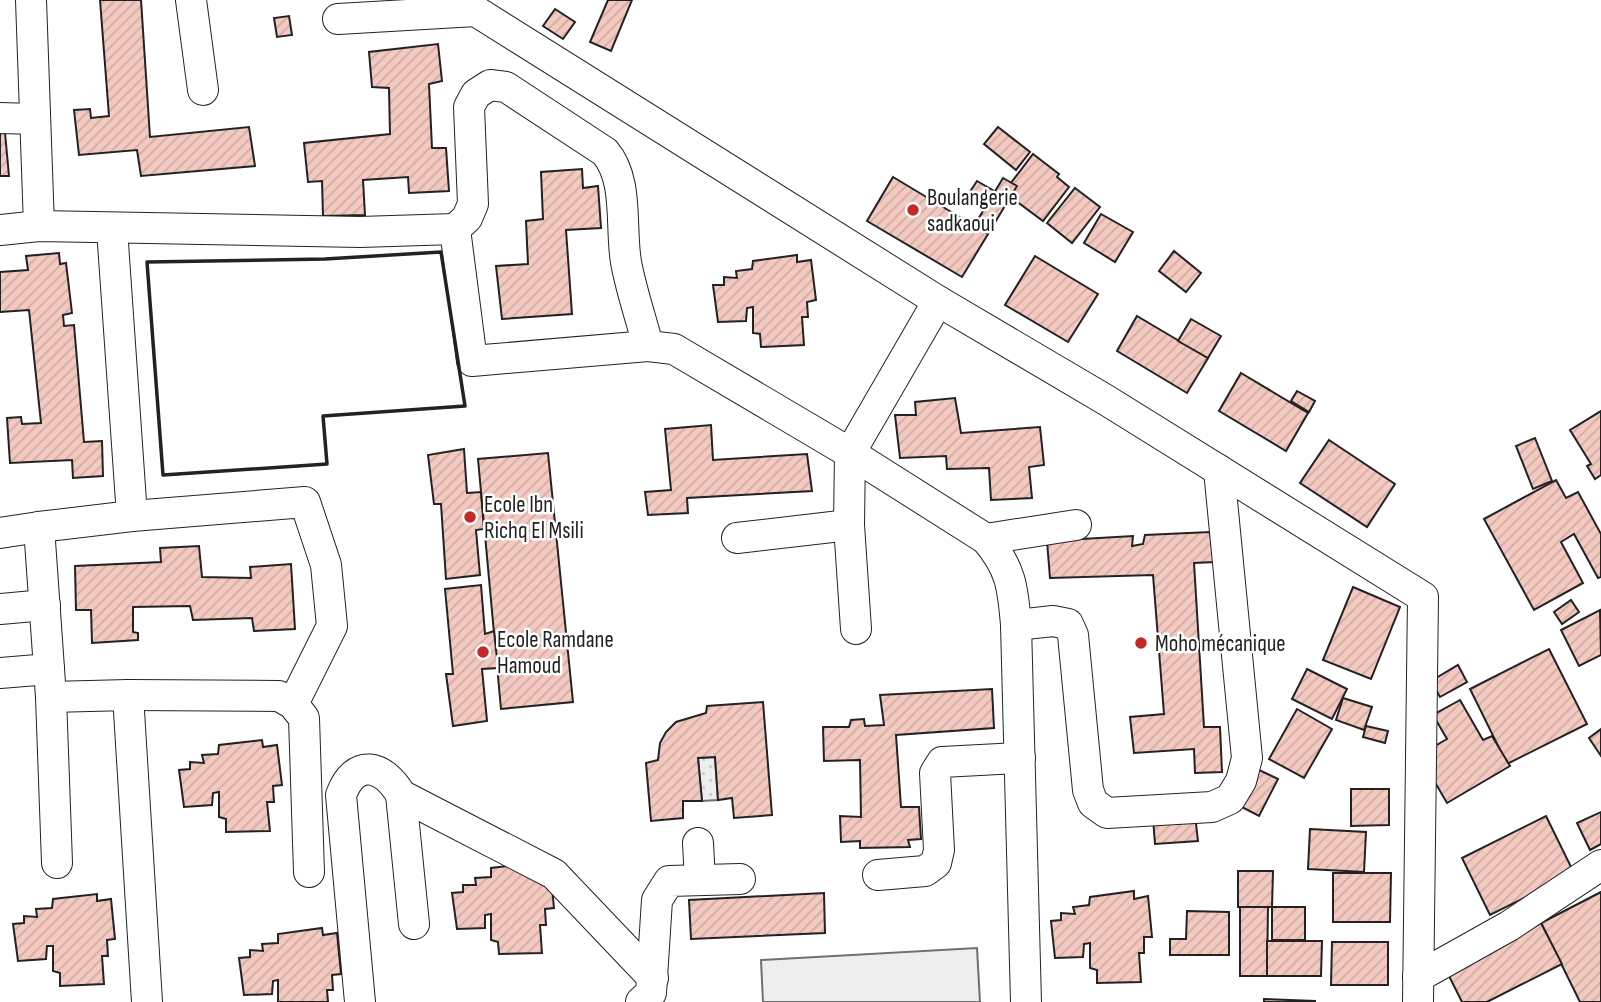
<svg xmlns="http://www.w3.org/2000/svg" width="1601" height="1002" viewBox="0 0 1601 1002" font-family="'Sofia Sans Condensed',sans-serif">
<defs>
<pattern id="grass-dots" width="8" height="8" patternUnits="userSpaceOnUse" patternTransform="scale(1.75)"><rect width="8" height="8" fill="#eee"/><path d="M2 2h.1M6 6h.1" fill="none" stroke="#ccc" stroke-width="1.8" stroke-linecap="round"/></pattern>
<pattern id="building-hatch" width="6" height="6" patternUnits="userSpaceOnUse" patternTransform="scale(1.75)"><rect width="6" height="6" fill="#f3c9c0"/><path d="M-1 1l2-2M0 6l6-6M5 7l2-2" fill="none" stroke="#d0aca5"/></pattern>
</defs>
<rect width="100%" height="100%" fill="#fff"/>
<!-- grass -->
<polygon fill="url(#grass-dots)" stroke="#6f6f6f" stroke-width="2" points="715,757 718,800 702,801 698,758"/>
<!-- garden -->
<polygon fill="#eee" stroke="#6f6f6f" stroke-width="2" points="977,948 980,1002 763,1002 761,960"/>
<!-- building -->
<g fill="url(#building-hatch)" stroke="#222" stroke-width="2">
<polygon points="100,0 141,0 150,137 249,127 255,166 141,176 137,150 79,155 74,110 90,109 91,118 109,116"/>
<polygon points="608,0 632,0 611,51 590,42"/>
<polygon points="555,9 575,22 563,39 543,26"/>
<polygon points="289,16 292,35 277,37 274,18"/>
<polygon points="438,44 442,81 429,84 432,148 446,148 449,191 409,193 408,177 363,180 365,215 323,216 322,181 308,182 304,143 390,134 389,88 372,87 369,52"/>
<polygon points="0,111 3,111 9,176 0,176"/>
<polygon points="998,127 1030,152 1016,170 984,144"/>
<polygon points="1033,154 1059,174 1057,177 1069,187 1043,221 1004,192"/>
<polygon points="582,169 583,188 598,186 601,228 566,230 572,314 502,319 496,266 528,264 526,221 543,219 541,172"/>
<polygon points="893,177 988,234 962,277 867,221"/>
<polygon points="1003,178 1017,186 988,234 974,226"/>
<polygon points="977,181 996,192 985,210 966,198"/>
<polygon points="1075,188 1100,207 1072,243 1047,223"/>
<polygon points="1101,214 1133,232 1115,262 1084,243"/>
<polygon points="1174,251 1201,273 1186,292 1159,271"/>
<polygon points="59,253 60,264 66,263 72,313 63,315 64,326 74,325 84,442 102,441 103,476 73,478 72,460 10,463 7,418 21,417 22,424 41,423 29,310 0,312 0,272 28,270 26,256"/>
<polygon points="797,255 797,262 811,260 816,300 807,302 808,317 802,317 804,345 761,347 760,334 753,333 753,307 747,308 746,321 718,322 713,285 724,285 724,277 737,278 736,271 752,269 753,261"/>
<polygon points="1035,256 1098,294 1068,342 1005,305"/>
<polygon points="1137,316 1208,358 1187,393 1117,351"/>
<polygon points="1191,319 1221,336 1208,358 1178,341"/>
<polygon points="1241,373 1308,413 1286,451 1219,411"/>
<polygon points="1297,391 1315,401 1309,412 1291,401"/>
<polygon points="955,398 961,433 1040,427 1044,465 1029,467 1032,498 991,500 989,468 947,469 946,456 900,458 895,415 916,415 915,402"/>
<polygon points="1601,411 1601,475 1595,479 1587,466 1591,464 1570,430"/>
<polygon points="711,425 713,460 807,454 812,491 687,498 688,513 648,515 645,492 671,490 665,429"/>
<polygon points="1535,438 1552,481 1533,489 1516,446"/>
<polygon points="1329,440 1395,484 1367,527 1300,483"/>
<polygon points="464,449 467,493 481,492 484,529 476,530 480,575 446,579 441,504 434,504 428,455"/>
<polygon points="548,453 573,702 501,709 478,459"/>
<polygon points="1556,480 1566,498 1578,492 1601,534 1601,577 1598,578 1574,534 1561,542 1583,583 1534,610 1484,519"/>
<polygon points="1210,532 1214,562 1194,563 1204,727 1220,727 1222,772 1195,773 1194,749 1134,753 1130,717 1164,714 1153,575 1050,578 1047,541 1133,536 1132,546 1143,544 1145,535"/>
<polygon points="199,546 202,577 251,578 250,567 291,564 295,629 254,631 252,618 193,620 190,606 133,607 133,632 138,633 138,640 92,643 91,610 76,610 75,566 161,562 160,548"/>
<polygon points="481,585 485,634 494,631 498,668 482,669 487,721 453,726 446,674 453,674 445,589"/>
<polygon points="1353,587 1400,607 1371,679 1323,660"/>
<polygon points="1571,600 1579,612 1562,624 1554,612"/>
<polygon points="1600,610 1601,655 1579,666 1561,630"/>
<polygon points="1549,649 1587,724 1507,764 1470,689"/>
<polygon points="1458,665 1467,682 1440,697 1431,681"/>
<polygon points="1307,669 1347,689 1332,719 1292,699"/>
<polygon points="992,689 994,728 896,735 901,807 919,807 921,839 908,840 910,847 860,848 860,841 841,842 840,816 861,817 860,760 824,761 823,727 849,727 851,720 864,719 865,726 884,725 880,695"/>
<polygon points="1343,698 1372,707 1364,730 1336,720"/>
<polygon points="1460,700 1483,740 1492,736 1510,766 1447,803 1419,755 1447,739 1433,715"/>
<polygon points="763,702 772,815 734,818 732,798 718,800 715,757 698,758 702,801 683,801 683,818 651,821 646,763 658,760 660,743 666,732 676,722 706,713 707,706"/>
<polygon points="1297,709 1332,729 1304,778 1269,759"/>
<polygon points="1366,726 1388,731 1385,743 1363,737"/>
<polygon points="1601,729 1601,756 1589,738"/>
<polygon points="262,740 263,747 277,745 282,785 273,786 274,802 267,802 270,831 226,832 226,819 219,817 219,792 213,793 212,805 184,807 179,770 190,769 190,762 204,763 202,755 218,754 219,745"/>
<polygon points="1257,769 1278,779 1259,816 1238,805"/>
<polygon points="1351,789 1389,789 1389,825 1351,826"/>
<polygon points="1601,812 1601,844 1590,850 1577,823"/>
<polygon points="1195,815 1198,841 1155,844 1153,818"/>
<polygon points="1546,816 1574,873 1490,915 1462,858"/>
<polygon points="1310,829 1366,832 1364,872 1308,869"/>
<polygon points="535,863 550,867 554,908 545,909 546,925 540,925 542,953 499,954 498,942 491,940 491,914 485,915 485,928 457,929 452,893 463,892 463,885 476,885 475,878 491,877 491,868"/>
<polygon points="1238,871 1273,871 1272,907 1238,907"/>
<polygon points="1333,873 1391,873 1390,922 1333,922"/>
<polygon points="1134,891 1134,899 1148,896 1152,937 1144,937 1144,953 1139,953 1141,982 1097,983 1097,970 1090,968 1090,943 1084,944 1083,957 1055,958 1051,921 1061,920 1061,913 1075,914 1073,907 1089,905 1090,897"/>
<polygon points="1601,892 1601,1002 1580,1002 1541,923"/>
<polygon points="824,893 825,933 691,939 689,900"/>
<polygon points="97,894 97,901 111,899 115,939 107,940 108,956 102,956 104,984 60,986 60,973 53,971 53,946 47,946 46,959 18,961 13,924 24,923 24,916 37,917 36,909 52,908 53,899"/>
<polygon points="1240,907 1268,907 1267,976 1240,976"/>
<rect x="1272" y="907" width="33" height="33"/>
<polygon points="1187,911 1229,912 1229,955 1170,955 1170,939 1186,939"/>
<polygon points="1541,923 1562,964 1487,1002 1462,1002 1446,970"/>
<polygon points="322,928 323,935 337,933 341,974 332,975 333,990 327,990 328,1002 278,1002 278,980 273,981 272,994 244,995 239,958 250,957 250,950 263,951 262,944 278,943 278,934"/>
<polygon points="1267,941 1322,941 1321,976 1267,976"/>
<polygon points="1332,942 1388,942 1388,985 1331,985"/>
<polygon points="1264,999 1316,1001 1264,1002"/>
</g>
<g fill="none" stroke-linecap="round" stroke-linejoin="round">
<defs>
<g id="minor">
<polyline points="31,0 39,226"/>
<polyline points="191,0 203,90"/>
<polyline points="458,0 938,301 1106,400 1423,597 1418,1002"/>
<polyline points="338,19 476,11"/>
<polyline points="0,118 35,119"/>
<polyline points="112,229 132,516 39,527 51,697 128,695 147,1002"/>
<path d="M455,229L467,218L473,204L469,107L476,94L490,85L506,87L605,152C629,180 620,227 626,262C631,290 641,318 648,346"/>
<path d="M0,230L39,226L360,232L455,229L472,361L648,346L674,349L850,453L986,539C1011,568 1013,588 1016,625L1026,1002"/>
<polyline points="132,516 305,502 326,565 332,626 293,704"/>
<polyline points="0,533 39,527"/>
<polyline points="737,538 849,525"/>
<polyline points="986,539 1076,525"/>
<polyline points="0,609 45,605"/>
<polyline points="1016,625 1053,621 1068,624 1073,635 1088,790 1093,803 1107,813 1212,807 1230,799 1241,781 1247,758 1219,470"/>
<polyline points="856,629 849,525 850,453 938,301"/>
<polyline points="0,673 49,669"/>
<polyline points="128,695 279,696 293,704 304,718 309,872"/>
<polyline points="51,697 57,863"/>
<polyline points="401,795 554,874 653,978"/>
<polyline points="698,843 700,880"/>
<polyline points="878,875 925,871 936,863 939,850 935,773 942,762 1020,758"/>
<polyline points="1418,977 1509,926 1601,865"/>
<path d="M360,1002L341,795C355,757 384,765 401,795L414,924"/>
<polyline points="641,1002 651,993 657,900 669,881 740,879"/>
</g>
</defs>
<!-- minor casing -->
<use href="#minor" stroke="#222" stroke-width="32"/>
<!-- minor -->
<use href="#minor" stroke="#fff" stroke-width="30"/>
<!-- wall -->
<polygon stroke="#222" stroke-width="3.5" points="441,252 465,406 323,416 327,464 163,475 147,262 325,259"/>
</g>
<!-- markers -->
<g fill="#c62828" stroke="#fff" stroke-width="2.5">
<circle cx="913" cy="210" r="7"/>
<circle cx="470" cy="517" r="7"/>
<circle cx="1141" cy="643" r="7"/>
<circle cx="483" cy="652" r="7"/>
</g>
<g text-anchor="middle" stroke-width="5" stroke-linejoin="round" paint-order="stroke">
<!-- poi labels -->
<g font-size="23" fill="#222" stroke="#fff" text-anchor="start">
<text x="927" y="205">Boulangerie<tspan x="927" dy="26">sadkaoui</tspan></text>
<text x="484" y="512">Ecole Ibn<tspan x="484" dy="26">Richq El Msili</tspan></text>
<text x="497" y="647">Ecole Ramdane<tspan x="497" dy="26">Hamoud</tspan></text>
<text x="1155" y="651">Moho mécanique</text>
</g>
</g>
</svg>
